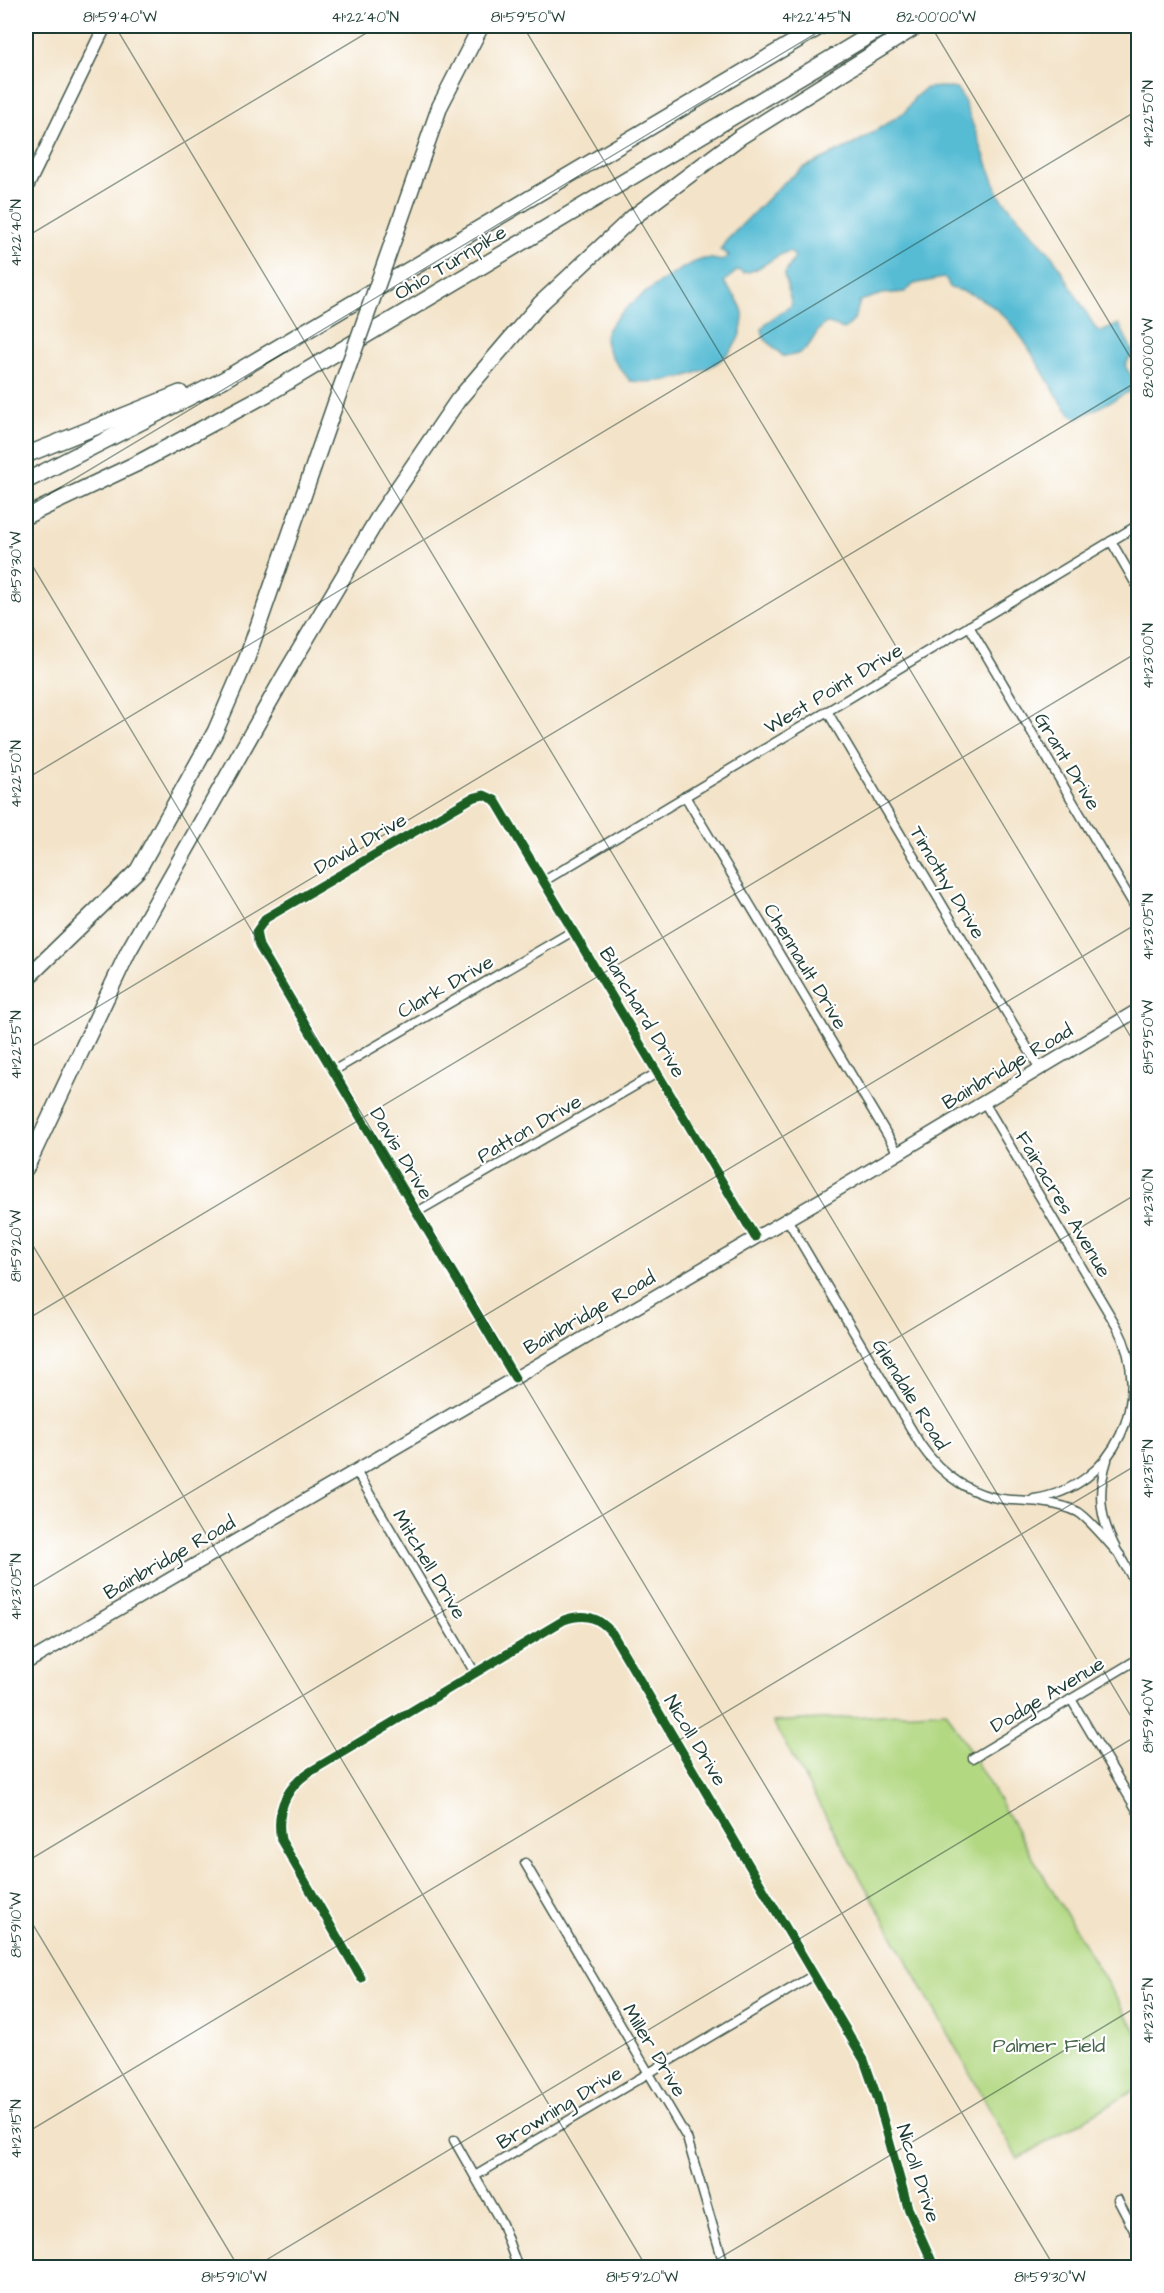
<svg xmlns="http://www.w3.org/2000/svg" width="1164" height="2293" viewBox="0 0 1164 2293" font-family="'Architects Daughter',sans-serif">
<rect width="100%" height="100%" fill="#fff"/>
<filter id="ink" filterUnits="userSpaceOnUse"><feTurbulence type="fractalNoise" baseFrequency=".0167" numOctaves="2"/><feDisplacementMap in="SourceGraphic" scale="12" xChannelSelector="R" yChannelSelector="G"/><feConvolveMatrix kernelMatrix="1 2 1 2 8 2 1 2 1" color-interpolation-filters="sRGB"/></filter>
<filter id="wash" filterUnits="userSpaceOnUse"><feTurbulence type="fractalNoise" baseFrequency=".008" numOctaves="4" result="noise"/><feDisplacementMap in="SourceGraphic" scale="24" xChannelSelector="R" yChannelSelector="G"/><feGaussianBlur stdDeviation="1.35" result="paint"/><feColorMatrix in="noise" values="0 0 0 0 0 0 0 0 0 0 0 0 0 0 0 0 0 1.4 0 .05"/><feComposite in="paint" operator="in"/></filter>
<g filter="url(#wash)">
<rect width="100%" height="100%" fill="#f3e3c8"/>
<!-- green -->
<polygon fill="#b2d882" stroke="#688a5b" stroke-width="1.5" points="946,1711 1138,2035 1138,2088 1018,2159 773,1722"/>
<!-- water -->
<path fill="#56bcd4" stroke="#3a7c84" stroke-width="1.5" d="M942,87L957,89L963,98L999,195L1053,257L1096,329L1101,332L1119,324L1133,352L1125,366L1138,387L1077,419C1065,412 1059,398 1052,387C1024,342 1007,299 950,288L947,280L943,278L914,284L905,292L882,294L860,301C856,313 856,323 843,329L826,323C809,335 814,356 783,356L764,338L762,329L766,323L792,305L784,275L795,257L790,251C773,255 761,271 744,273L738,270L724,282C730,292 740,299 743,313C744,318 742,325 741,331C729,373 668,385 630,381C622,370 605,352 605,338C605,316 683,263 704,259C711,258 716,260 722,261L729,255L720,250L726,241L781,185L803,168L856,143L905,112L915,97L926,88Z"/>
</g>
<g filter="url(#ink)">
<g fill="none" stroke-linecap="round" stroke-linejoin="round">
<defs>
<g id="street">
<polyline points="1111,541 1138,588"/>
<polyline points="969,626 1138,912"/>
<polyline points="827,711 1040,1069"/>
<polyline points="685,796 898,1153"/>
<polyline points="544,881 1138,525"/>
<polyline points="333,1071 573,931"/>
<path d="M984,1102L1117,1327C1155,1398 1116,1487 1034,1499"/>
<polyline points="417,1212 657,1073"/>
<path d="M787,1219L920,1444C941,1475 972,1497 1010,1500C1032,1501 1058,1502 1078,1512C1090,1519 1109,1544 1120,1555"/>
<polyline points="515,1378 259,946 256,932 266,918 472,798 484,795 495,800 755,1237"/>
<path d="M1107,1460C1090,1513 1112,1543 1138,1587"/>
<polyline points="356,1471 475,1673"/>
<polyline points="1071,1699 1138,1812"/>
<polyline points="973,1758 1138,1659"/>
<polyline points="525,1863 687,2138 725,2268"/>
<path d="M361,1978L281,1840C276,1812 285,1789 308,1773L564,1620C584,1613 598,1616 612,1633L864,2060L877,2097L908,2208L935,2268"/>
<polyline points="454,2140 502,2224 518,2268"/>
<polyline points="475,2176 814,1975"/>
<polyline points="1118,2200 1138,2238"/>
</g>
<g id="secondary">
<polyline points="26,189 105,26"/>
<polyline points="26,1663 822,1199 1138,1010"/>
</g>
<g id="highway">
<polyline points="394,238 440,106 481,26"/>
<polyline points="26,455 180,393"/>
<polyline points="26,481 223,380 821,26"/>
<polyline points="26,516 138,463 269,393 885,26"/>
<polyline points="26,979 138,870 215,732 247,658 339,393"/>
<polyline points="26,1168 128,952 283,678 381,513 458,400 540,304 632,218 740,137 917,26"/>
</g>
</defs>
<!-- street casing -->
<use href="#street" stroke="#3f564a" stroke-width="11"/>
<!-- secondary casing -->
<use href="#secondary" stroke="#3f564a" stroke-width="15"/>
<!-- highway casing -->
<use href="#highway" stroke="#3f564a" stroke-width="18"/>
<!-- street -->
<use href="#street" stroke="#fff" stroke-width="8"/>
<!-- secondary -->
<use href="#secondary" stroke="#fff" stroke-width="12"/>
<!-- highway -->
<use href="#highway" stroke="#fff" stroke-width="15"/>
<defs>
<polyline id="highway-bridge" points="339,393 394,238"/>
</defs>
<!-- highway-bridge casing -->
<use href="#highway-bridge" stroke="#3f564a" stroke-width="18" stroke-linecap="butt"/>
<!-- highway-bridge -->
<use href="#highway-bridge" stroke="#fff" stroke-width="15"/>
<defs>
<g id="cycleway">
<polyline points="515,1378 259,946 256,932 266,918 472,798 484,795 495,800 755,1237"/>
<path d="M361,1978L281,1840C276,1812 285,1789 308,1773L564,1620C584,1613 598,1616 612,1633L864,2060L877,2097L908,2208L935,2268"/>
</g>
</defs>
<!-- cycleway casing -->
<use href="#cycleway" stroke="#fff" stroke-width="13"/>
<!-- cycleway -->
<use href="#cycleway" stroke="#1b5e20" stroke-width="9"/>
</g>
</g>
<!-- ticks -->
<path fill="none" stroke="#1f3d34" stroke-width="1.5" stroke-opacity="0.45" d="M115,26L1138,1728M523,26L1138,1049M931,26L1138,370M26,237L378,26M26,508L828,26M26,555L1055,2268M26,779L1138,110M26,1050L1138,381M26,1234L647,2268M26,1320L1138,652M26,1591L1138,923M26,1862L1138,1193M26,1913L239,2268M26,2133L1138,1464M253,2268L1138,1735M703,2268L1138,2006"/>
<g text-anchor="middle" stroke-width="4.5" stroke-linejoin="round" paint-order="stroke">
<!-- street labels -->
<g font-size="20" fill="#1f3d34" stroke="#fff">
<text transform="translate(450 262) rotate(-31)" y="7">Ohio Turnpike</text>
<text transform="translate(833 688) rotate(-31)" y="7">West Point Drive</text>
<text transform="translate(1068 761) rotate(59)" y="7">Grant Drive</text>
<text transform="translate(360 843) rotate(-30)" y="7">David Drive</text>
<text transform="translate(948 882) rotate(59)" y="7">Timothy Drive</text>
<text transform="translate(806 966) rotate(59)" y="7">Chennault Drive</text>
<text transform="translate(445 986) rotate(-30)" y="7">Clark Drive</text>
<text transform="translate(643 1012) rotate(59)" y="7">Blanchard Drive</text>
<text transform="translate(1007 1066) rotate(-31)" y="7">Bainbridge Road</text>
<text transform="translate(529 1128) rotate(-30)" y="7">Patton Drive</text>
<text transform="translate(402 1153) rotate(59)" y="7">Davis Drive</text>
<text transform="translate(1064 1204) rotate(59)" y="7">Fairacres Avenue</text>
<text transform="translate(589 1312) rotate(-30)" y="7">Bainbridge Road</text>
<text transform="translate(911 1394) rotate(58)" y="7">Glendale Road</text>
<text transform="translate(169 1557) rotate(-30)" y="7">Bainbridge Road</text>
<text transform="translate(430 1564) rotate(59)" y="7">Mitchell Drive</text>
<text transform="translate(1047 1694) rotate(-31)" y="7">Dodge Avenue</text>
<text transform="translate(696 1740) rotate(59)" y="7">Nicoll Drive</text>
<text transform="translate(655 2050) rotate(59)" y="7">Miller Drive</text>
<text transform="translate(559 2107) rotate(-31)" y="7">Browning Drive</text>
<text transform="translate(919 2173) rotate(72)" y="7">Nicoll Drive</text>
</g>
<!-- park labels -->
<g font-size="20" fill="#446448" stroke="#fff">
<text x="1049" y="2052">Palmer Field</text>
</g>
</g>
<!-- margin -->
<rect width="1164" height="2293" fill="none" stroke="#fff" stroke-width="66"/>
<rect x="33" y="33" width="1098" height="2227" fill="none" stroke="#1f3d34" stroke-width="2"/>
<g font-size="15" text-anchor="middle" fill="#1f3d34">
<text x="120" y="22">81°59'40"W</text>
<text x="365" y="22">41°22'40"N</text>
<text x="528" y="22">81°59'50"W</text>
<text x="816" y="22">41°22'45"N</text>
<text x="936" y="22">82°00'00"W</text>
<text transform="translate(1148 114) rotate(-90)" y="5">41°22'50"N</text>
<text transform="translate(16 233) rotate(-90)" y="5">41°22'40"N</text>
<text transform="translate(1148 358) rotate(-90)" y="5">82°00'00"W</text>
<text transform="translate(16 567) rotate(-90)" y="5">81°59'30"W</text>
<text transform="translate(1148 656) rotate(-90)" y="5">41°23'00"N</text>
<text transform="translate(16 774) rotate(-90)" y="5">41°22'50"N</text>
<text transform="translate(1148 927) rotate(-90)" y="5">41°23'05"N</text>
<text transform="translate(1148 1037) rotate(-90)" y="5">81°59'50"W</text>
<text transform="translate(16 1045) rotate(-90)" y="5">41°22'55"N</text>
<text transform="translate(1148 1198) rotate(-90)" y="5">41°23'10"N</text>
<text transform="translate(16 1246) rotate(-90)" y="5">81°59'20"W</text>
<text transform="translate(1148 1469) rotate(-90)" y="5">41°23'15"N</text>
<text transform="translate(16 1587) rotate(-90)" y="5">41°23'05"N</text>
<text transform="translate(1148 1716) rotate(-90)" y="5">81°59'40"W</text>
<text transform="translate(16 1925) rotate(-90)" y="5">81°59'10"W</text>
<text transform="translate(1148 2011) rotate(-90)" y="5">41°23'25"N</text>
<text transform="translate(16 2129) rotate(-90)" y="5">41°23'15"N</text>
<text x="234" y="2282">81°59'10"W</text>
<text x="642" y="2282">81°59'20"W</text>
<text x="1050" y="2282">81°59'30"W</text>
</g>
</svg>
